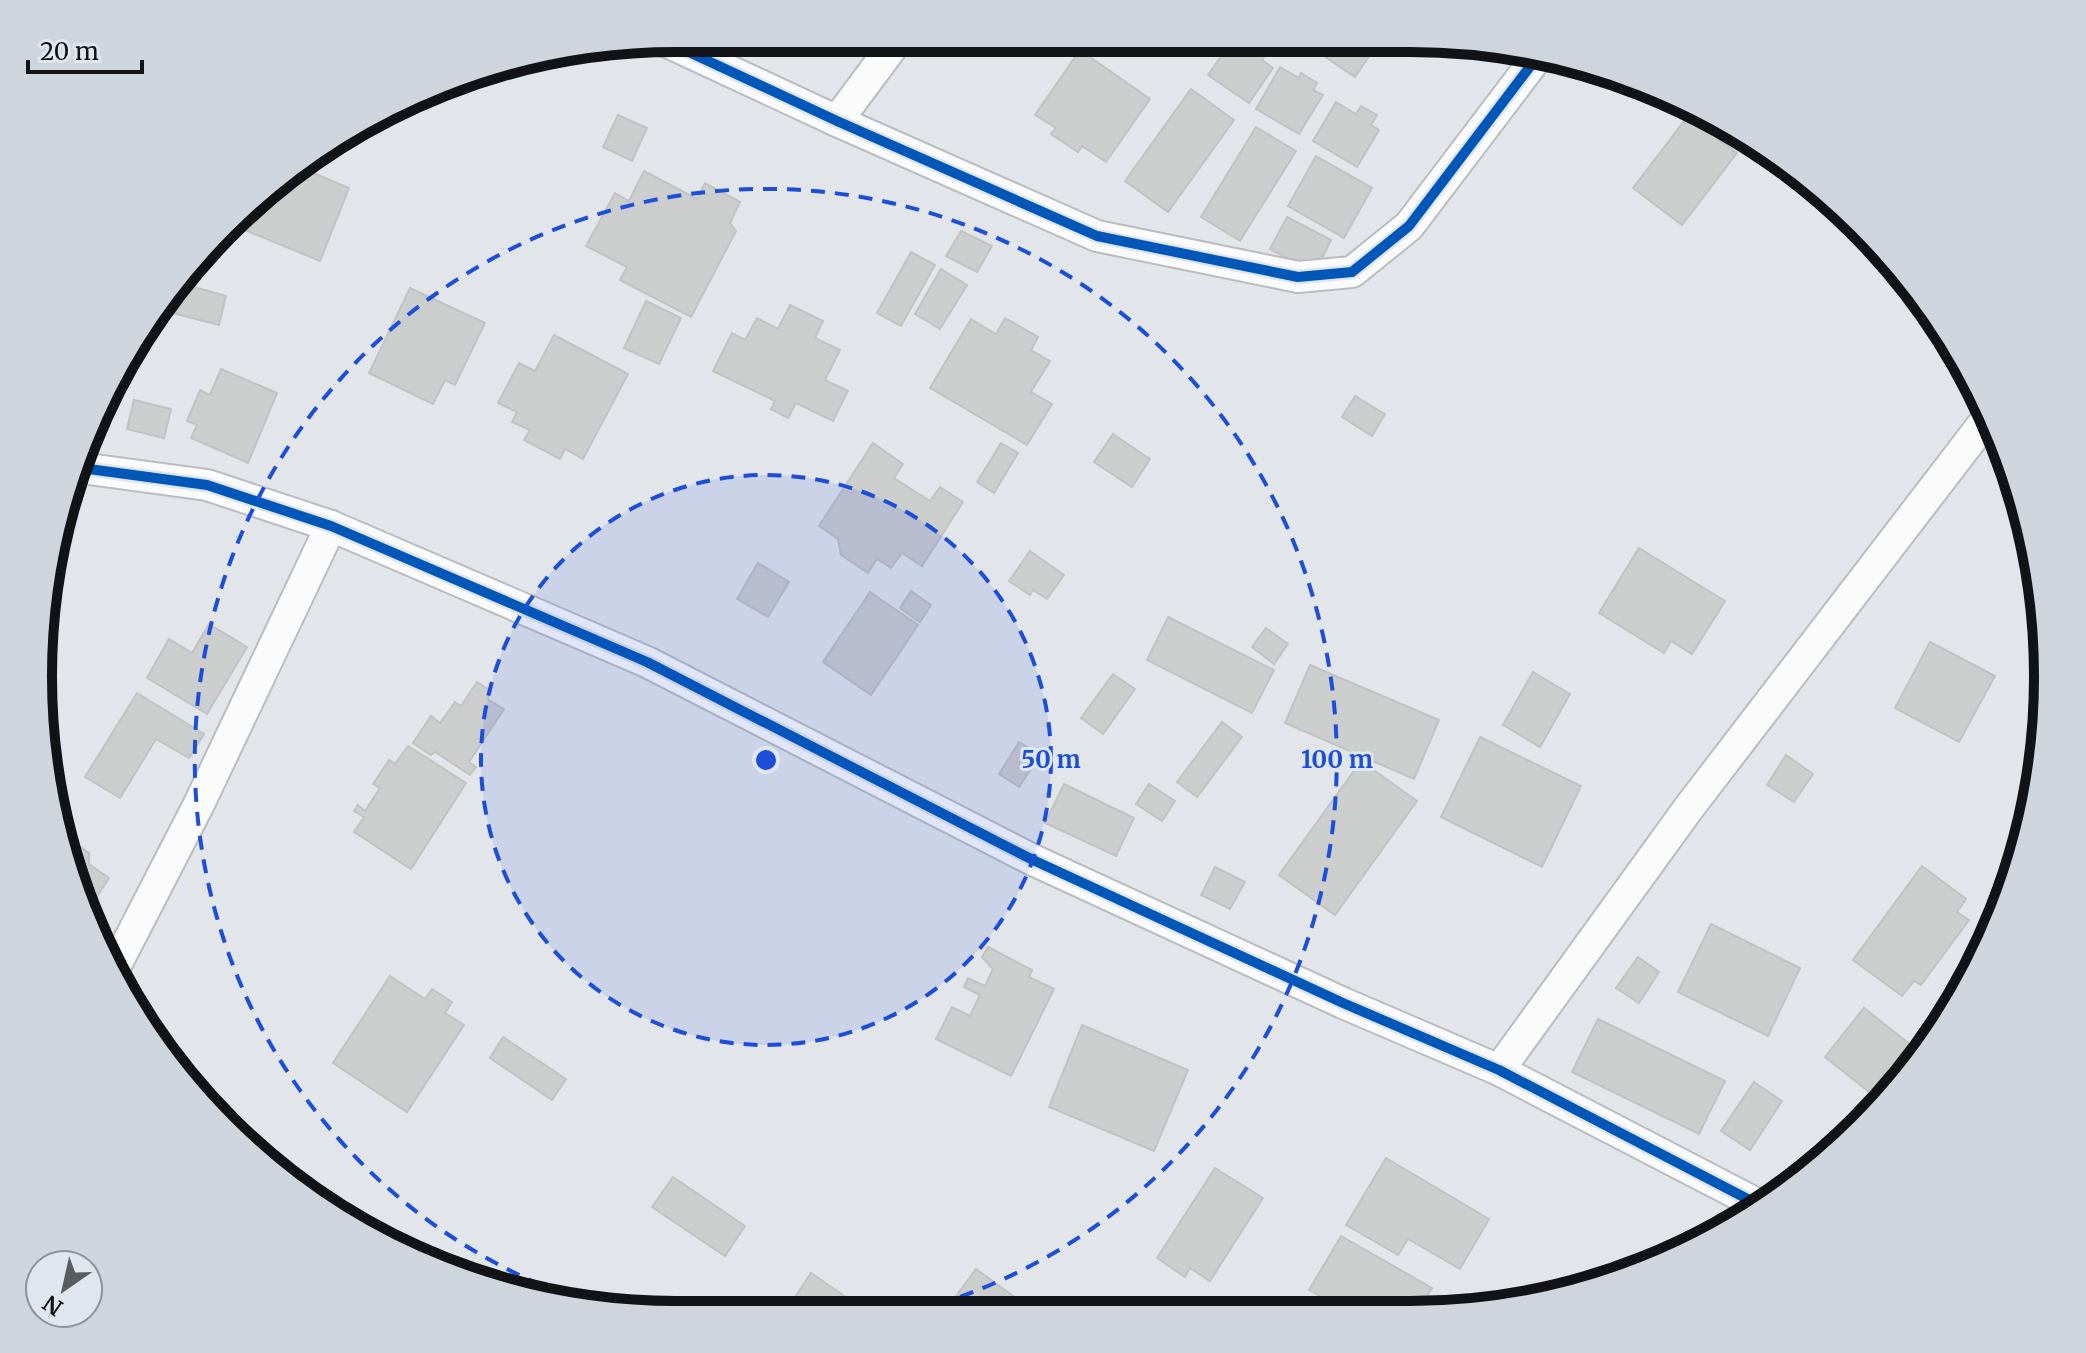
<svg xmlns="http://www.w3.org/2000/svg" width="2086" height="1353" viewBox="0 0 2086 1353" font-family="Merriweather,serif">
<rect width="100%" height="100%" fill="#e2e6ea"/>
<!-- building -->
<g fill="#cccdcd" stroke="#c2c2c2" stroke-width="2">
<polygon points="1231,42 1254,56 1258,50 1265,55 1262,60 1273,68 1249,103 1208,75"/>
<polygon points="1324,42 1378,43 1355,77 1318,52"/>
<polygon points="1080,50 1150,99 1106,162 1082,146 1078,152 1051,134 1056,128 1035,115"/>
<polygon points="1280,67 1299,78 1301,73 1317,83 1313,90 1323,95 1299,134 1256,109"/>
<polygon points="1191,89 1234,120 1168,212 1125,181"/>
<polygon points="1336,102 1356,114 1361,106 1377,115 1371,125 1379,130 1357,167 1313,141"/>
<polygon points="618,115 647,128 632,161 603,147"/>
<polygon points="1688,116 1737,153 1682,225 1633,188"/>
<polygon points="1256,127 1296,151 1240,241 1201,217"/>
<polygon points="1316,156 1372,188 1344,238 1288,206"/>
<polygon points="299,167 349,188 320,261 240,228 245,218"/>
<polygon points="644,171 697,199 705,183 740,202 730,223 736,231 691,317 620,280 627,267 586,246 615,193 629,201"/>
<polygon points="1287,217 1331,240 1315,273 1270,249"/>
<polygon points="961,231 992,246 977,272 946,256"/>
<polygon points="911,252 935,265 901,326 877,313"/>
<polygon points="941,269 967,285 940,329 915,314"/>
<polygon points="176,282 226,296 219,325 165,311 171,287"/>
<polygon points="410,288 485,323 455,385 445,380 433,404 369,373"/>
<polygon points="646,301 681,318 659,364 624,348"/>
<polygon points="790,305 823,321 815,338 840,350 825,380 848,391 833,421 796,403 788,418 771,409 775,401 713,371 732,333 745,340 757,318 778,329"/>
<polygon points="1005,318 1038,337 1031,350 1050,361 1031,392 1052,404 1027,445 930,388 971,319 996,334"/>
<polygon points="554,335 628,374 583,459 565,449 560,459 524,440 530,430 512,422 517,412 498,403 519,363 535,371"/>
<polygon points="221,369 277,393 248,463 191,438 197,425 187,421 200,390 210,395"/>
<polygon points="1355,396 1385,414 1372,436 1342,417"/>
<polygon points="134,400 171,409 164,438 127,429"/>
<polygon points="1113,434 1150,459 1132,487 1094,462"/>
<polygon points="873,443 903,464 894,478 930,501 940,487 963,502 922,566 902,553 891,568 877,559 868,573 841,555 838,539 819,526"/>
<polygon points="1001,443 1018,453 994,493 977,482"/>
<polygon points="1639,548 1725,601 1692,654 1671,641 1664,653 1599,613"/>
<polygon points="1030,551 1064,575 1047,599 1033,590 1030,595 1009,581"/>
<polygon points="758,563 789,582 768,617 737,599"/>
<polygon points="911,591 931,605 920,622 900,608"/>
<polygon points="870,592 918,625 871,695 823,662"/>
<polygon points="1168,617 1274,670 1252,713 1147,660"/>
<polygon points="209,624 247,647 207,714 147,678 169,639 192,653"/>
<polygon points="1266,628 1288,644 1274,664 1252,647"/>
<polygon points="1930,642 1995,676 1959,742 1895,708"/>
<polygon points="1310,665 1439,720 1414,779 1285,723"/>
<polygon points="1533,672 1570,694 1540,747 1503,725"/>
<polygon points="1113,674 1135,689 1103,734 1081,718"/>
<polygon points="477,682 491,691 487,699 504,709 469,762 476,767 470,775 435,752 431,755 413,743 431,716 440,723 455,702 461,706"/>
<polygon points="137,693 204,734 189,758 156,739 120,798 85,777"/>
<polygon points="1222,722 1242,737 1197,797 1177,782"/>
<polygon points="1480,737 1581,786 1542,867 1441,817"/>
<polygon points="1019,742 1040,755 1019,787 999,774"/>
<polygon points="408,746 466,783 411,869 354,832 364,817 354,811 358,805 365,811 380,788 373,784 389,760 395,764"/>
<polygon points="1786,755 1813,774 1794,802 1767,785"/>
<polygon points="1361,761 1417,801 1335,915 1279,875"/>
<polygon points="1064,784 1134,818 1116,856 1045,823"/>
<polygon points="1149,784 1175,801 1162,821 1136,804"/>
<polygon points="59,832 89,853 89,864 109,878 88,910 60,841"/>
<polygon points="1922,866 1966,899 1957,912 1969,920 1921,985 1914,981 1902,996 1853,960"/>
<polygon points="1215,867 1245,882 1230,909 1201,895"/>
<polygon points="1711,924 1800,968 1768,1036 1678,992"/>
<polygon points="988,947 1032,970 1029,977 1054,989 1011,1076 936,1039 952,1007 970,1016 980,995 964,987 968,978 985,986 993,969 982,957"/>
<polygon points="1638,957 1659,972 1639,1003 1616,988"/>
<polygon points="390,976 425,999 432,989 452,1002 445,1013 464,1025 407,1112 333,1063"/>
<polygon points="1971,976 1963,995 1950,1013 1945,1010"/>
<polygon points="1864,1008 1921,1053 1890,1097 1883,1103 1825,1057"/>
<polygon points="1598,1019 1725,1081 1699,1134 1572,1072"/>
<polygon points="1082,1025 1188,1070 1154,1151 1049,1107"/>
<polygon points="503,1037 566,1079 552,1100 490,1058"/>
<polygon points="1754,1082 1782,1101 1750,1150 1721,1131"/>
<polygon points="1386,1158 1489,1219 1460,1269 1408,1239 1398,1255 1346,1225"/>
<polygon points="1215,1168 1263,1198 1210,1281 1190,1268 1185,1277 1157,1258"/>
<polygon points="673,1177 745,1226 725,1256 652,1207"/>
<polygon points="1341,1236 1432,1288 1417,1313 1350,1313 1309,1290"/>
<polygon points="976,1269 1035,1312 945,1311"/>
<polygon points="811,1273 866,1311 786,1311"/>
<polygon points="1301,1300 1323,1313 1293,1313"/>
</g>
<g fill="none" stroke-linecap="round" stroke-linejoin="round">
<defs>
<g id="street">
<polyline points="663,40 837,121 1097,236 1298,277 1352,272 1409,226 1538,56"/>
<polyline points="837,121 898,39"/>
<polyline points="74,467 207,485 331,526 647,662 1033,860 1343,1003 1499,1070 1761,1206"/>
<polyline points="113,971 199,804 331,526"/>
<polyline points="1499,1070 1688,809 1990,415"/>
</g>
</defs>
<!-- street casing -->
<use href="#street" stroke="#babdc0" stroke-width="34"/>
<!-- street -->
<use href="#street" stroke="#fbfbfc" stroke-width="30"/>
<defs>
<g id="cycleway">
<polyline points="663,40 837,121 1097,236 1298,277 1352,272 1409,226 1538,56"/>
<polyline points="74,467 207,485 331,526 647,662 1033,860 1343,1003 1499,1070 1761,1206"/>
</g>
</defs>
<!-- cycleway casing -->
<use href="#cycleway" stroke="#dfe6ee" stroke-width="15"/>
<!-- cycleway -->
<use href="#cycleway" stroke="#0057b8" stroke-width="10"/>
</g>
<!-- distance rings -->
<circle cx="766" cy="760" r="285" fill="#1d4ed8" fill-opacity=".12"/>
<g fill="none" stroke="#1d4ed8" stroke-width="4" stroke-dasharray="14 10">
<circle cx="766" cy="760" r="285"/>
<path d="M609 1309A571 571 0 1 1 919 1310"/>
</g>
<!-- crop -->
<path d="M0 0H2086V1353H0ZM676 52H1410A624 624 0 0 1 2034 676V677A624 624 0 0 1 1410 1301H676A624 624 0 0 1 52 677V676A624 624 0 0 1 676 52Z" fill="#cfd5dd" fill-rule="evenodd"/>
<path fill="none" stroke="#111316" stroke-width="10" d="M676 52H1410A624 624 0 0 1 2034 676V677A624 624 0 0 1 1410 1301H676A624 624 0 0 1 52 677V676A624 624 0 0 1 676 52Z"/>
<circle cx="766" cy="760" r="12" fill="#1d4ed8" stroke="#dfe6ee" stroke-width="4"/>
<g font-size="24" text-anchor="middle" font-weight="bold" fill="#1d4ed8" stroke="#dfe6ee" stroke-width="6" stroke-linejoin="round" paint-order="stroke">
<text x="1051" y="768">50 m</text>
<text x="1337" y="768">100 m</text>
</g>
<!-- north arrow -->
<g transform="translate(64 1289) rotate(214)"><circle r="38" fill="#dfe6ee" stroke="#8d9298" stroke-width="2"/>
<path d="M0-6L14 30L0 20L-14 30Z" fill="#5a5d60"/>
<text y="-12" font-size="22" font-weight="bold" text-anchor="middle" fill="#111316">N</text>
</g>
<!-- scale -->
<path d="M28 60v12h114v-12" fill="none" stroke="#111316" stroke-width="4"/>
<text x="40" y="60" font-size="24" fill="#111316" stroke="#dfe6ee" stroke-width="6" paint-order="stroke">20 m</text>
</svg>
